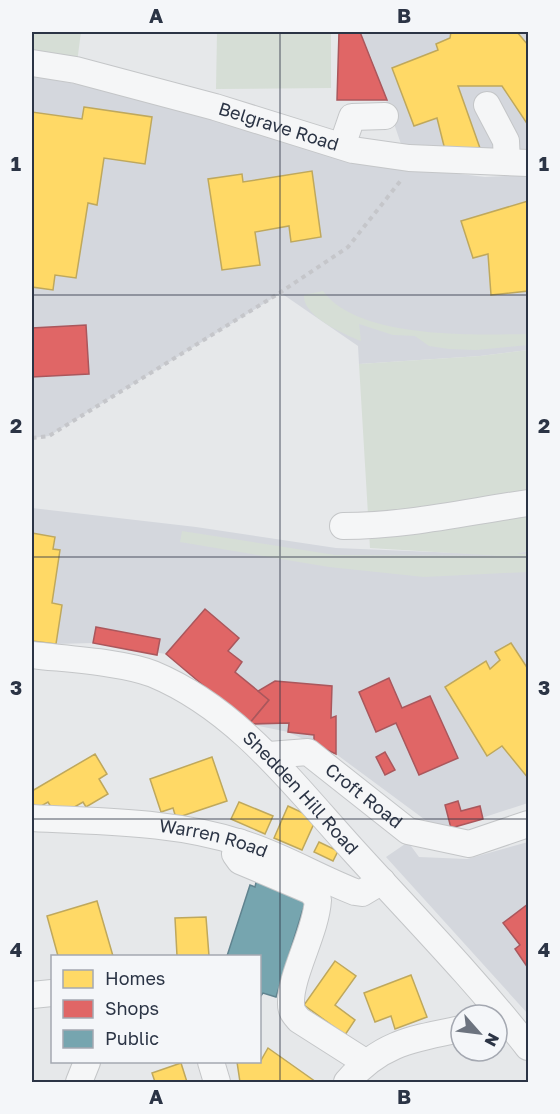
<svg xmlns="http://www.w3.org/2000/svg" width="560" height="1114" viewBox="0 0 560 1114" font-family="'Golos Text',sans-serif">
<rect width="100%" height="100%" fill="#e6e8ea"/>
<!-- built -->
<g fill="#d4d7dd">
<polygon points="360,32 528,32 528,152 402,147 372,59"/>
<polygon points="32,76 114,91 418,169 485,177 528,175 528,350 480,356 359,364 358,346 281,293 49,436 32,438"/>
<polygon points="32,508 196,527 336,548 508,555 528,551 528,803 451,828 428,822 336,754 288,732 249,724 166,654 93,643 56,644 32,641"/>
<polygon points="408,842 419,857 467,859 528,842 528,1014 386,857"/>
</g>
<!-- green -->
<g fill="#d6ded6">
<polygon points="32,32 81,32 76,70 32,63"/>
<polygon points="217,32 331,32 331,88 216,89"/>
<path d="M323,291C358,339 473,335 528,334V345L476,350L449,349L429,346L415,336L393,335L359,324L361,341C344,334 302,316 304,295Z"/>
<polygon points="528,350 528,551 516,554 528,554 528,572 424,577 329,567 180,542 182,531 335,555 500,556 370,548 359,364 480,356"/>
</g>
<!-- homes -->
<g fill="#ffd966" stroke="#bfa85c" stroke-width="1.5">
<polygon points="451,32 517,32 528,45 528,125 502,86 458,86 481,151 445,150 437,118 414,126 392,68 438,50 436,44 450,38"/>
<polygon points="84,107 152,117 145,164 104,158 97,205 88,203 76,278 55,275 53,290 32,287 32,112 82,119"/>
<polygon points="312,171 321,237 291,242 289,226 255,232 260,265 222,270 208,179 242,174 243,182"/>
<polygon points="528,201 528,291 491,295 488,254 473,258 461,221"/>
<polygon points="32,533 55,537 53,549 60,550 52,603 62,605 56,644 32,641"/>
<polygon points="511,643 528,669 528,778 502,746 487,756 445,687 486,661 490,669 500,660 495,652"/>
<polygon points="95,754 107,774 99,779 108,794 86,807 83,802 57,817 48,802 36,809 32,801 32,791"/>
<polygon points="212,757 227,801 176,818 173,808 161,812 150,779"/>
<polygon points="239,802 273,816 265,834 231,819"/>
<polygon points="288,806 316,819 302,850 274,838"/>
<polygon points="319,842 338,851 333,861 314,852"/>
<polygon points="97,901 113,956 58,956 47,916"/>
<polygon points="206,917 209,956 177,956 175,918"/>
<polygon points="335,961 356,976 335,1005 355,1020 345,1035 304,1005"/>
<polygon points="411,975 427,1017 395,1029 391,1016 375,1022 364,993"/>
<polygon points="268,1048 316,1082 240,1082 237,1062 260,1062"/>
<polygon points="181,1063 187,1082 155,1082 152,1073"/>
</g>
<!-- shops -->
<g fill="#e06666" stroke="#aa575c" stroke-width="1.5">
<polygon points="339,32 360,32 387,100 337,100"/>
<polygon points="86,325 89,374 32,377 32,328"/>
<polygon points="205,609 239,638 228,651 242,662 235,672 269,700 249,724 166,654"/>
<polygon points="96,627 160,639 157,655 93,643"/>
<polygon points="389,678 402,708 430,696 458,758 419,775 396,723 376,732 359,692"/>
<polygon points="275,681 332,686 331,718 336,716 336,754 314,744 314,735 288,732 289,723 249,724 269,700 258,691"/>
<polygon points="385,752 395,770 385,775 376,757"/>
<polygon points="458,801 461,811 480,806 483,819 451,828 445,805"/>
<polygon points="528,904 528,968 515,949 520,945 503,923"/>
</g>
<!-- public -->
<polygon fill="#76a5af" stroke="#60838f" stroke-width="1.5" points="257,878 309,895 310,908 303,909 276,997 263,993 260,997 260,956 227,956 250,885 255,887"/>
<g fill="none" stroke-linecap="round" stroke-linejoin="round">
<defs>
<g id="minor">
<path id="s1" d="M32,63L76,70L215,107L353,150L409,158L528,163"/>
<polyline points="487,105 506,141 507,162"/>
<polyline points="342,146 352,117 385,116"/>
<path d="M343,526C406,526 466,512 528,503"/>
<path id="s2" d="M32,655C65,659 123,662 153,674C237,709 293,784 353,850C412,915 474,978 528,1047"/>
<path id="s3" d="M269,755L308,752L408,831L469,844L528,824"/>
<path id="s4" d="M32,818C101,822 174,821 241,843C281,855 316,877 355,892L362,893L382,881"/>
<path d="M239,842L235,854L240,861L311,891L318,900C316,933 290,975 291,1004C291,1011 294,1014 299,1020L365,1062"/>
<polyline points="32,995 52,993"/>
<polyline points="211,1062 217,1082"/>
<polyline points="79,1082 87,1062"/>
<path d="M347,1082C381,1043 412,1039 461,1029"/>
</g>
</defs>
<!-- minor casing -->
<use href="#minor" stroke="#c4c6c8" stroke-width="28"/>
<!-- path -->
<polyline stroke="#c5c6ca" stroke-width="4" stroke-dasharray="4.5 4.5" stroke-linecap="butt" points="32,438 49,436 281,292 348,247 402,179"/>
<!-- minor -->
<use href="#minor" stroke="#f5f6f7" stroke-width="26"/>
</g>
<!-- grid -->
<path fill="none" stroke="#2b3445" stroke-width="1.5" stroke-opacity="0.55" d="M280,32V1082M32,295H528M32,557H528M32,819H528"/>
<g text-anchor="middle" stroke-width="6" stroke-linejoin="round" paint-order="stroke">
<!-- street labels -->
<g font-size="18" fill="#2b3445" stroke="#f4f6f9">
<text dy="6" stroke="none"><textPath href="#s1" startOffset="255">Belgrave Road</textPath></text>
<text dy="6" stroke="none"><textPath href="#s2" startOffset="314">Shedden Hill Road</textPath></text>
<text dy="6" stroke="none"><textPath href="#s3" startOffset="110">Croft Road</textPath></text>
<text dy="6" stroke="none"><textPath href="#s4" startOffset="183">Warren Road</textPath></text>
</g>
</g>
<!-- border -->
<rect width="560" height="1114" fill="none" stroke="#f4f6f9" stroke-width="66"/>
<!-- legend -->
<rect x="51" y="955" width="210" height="108" fill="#f4f6f9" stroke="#a4a8b1" stroke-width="1.5"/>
<rect x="63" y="970" width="30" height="18" fill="#ffd966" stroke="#a4a8b1" stroke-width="1.5"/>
<text x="105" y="985" font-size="18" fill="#2b3445">Homes</text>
<rect x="63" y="1000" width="30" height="18" fill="#e06666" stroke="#a4a8b1" stroke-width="1.5"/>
<text x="105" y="1015" font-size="18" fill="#2b3445">Shops</text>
<rect x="63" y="1030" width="30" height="18" fill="#76a5af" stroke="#a4a8b1" stroke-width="1.5"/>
<text x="105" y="1045" font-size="18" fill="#2b3445">Public</text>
<!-- north arrow -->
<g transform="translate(479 1033) rotate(118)"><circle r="28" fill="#f4f6f9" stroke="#a4a8b1" stroke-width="1.5"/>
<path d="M0-4.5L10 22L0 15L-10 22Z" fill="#6c737f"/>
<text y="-9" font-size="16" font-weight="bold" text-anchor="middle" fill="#2b3445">N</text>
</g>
<rect x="33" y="33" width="494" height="1048" fill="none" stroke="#2b3445" stroke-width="2"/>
<g font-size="20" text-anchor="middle" font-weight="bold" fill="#2b3445">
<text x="156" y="23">A</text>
<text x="404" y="23">B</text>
<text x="16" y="171">1</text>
<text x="544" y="171">1</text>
<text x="16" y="433">2</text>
<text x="544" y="433">2</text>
<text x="16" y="695">3</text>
<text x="544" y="695">3</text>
<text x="16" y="957">4</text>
<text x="544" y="957">4</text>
<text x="156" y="1104">A</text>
<text x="404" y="1104">B</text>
</g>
</svg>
